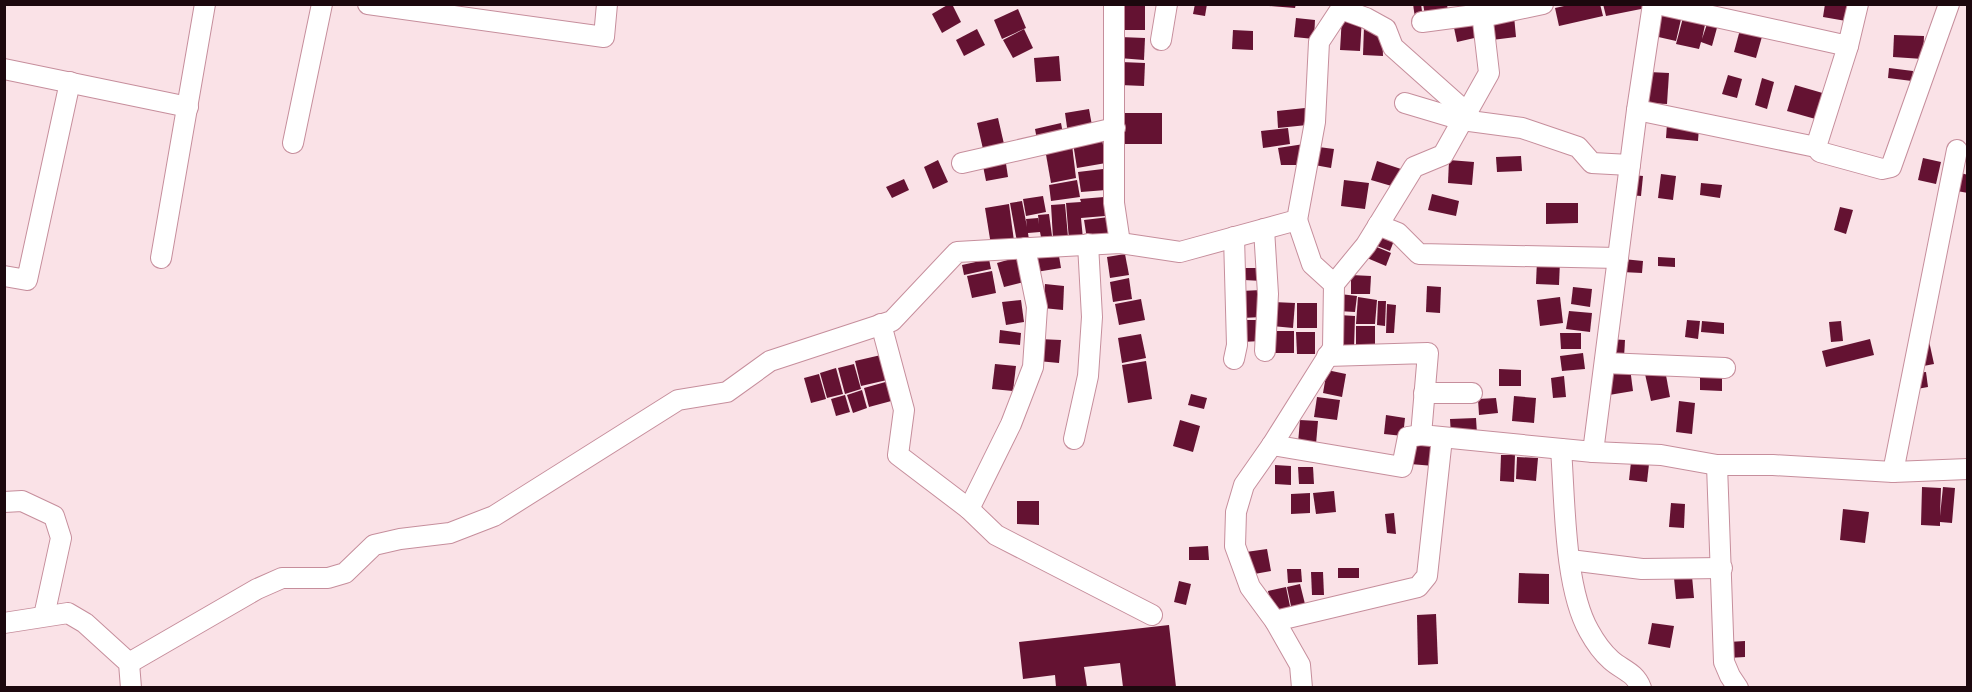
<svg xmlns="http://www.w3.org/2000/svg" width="1972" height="692" viewBox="0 0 1972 692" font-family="Lato,sans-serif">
<rect width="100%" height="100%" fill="#fae2e7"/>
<!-- building -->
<g fill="#641232">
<polygon points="949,4 952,4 961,22 942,33 932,14"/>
<rect x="1121" y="4" width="24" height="26"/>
<polygon points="1195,4 1207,4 1205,16 1193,14"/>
<polygon points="1269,4 1296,4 1295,8 1269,6"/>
<polygon points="1413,4 1421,4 1423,18 1415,18"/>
<polygon points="1423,4 1447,4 1448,12 1425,15"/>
<polygon points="1573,4 1600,4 1603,16 1559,26 1555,8"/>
<polygon points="1603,4 1645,4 1646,8 1606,16"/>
<polygon points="1825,4 1849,4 1846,21 1823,17"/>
<polygon points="1018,9 1026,28 1002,39 994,20"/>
<polygon points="1660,10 1682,15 1676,41 1654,36"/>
<polygon points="1684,14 1706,20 1702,39 1708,21 1718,24 1712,46 1701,42 1699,49 1676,44"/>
<polygon points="1514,16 1516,37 1492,40 1489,19"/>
<polygon points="1342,17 1362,18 1360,51 1340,50"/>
<polygon points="1296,18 1315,20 1314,39 1294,37"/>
<polygon points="1479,18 1483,36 1457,42 1453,23"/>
<polygon points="1741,26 1763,33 1756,58 1734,52"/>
<polygon points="1364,27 1382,28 1383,56 1363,55"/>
<polygon points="977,29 985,45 964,56 956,40"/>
<polygon points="1024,29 1033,48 1013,58 1003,40"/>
<polygon points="1233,30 1253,31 1253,50 1232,49"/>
<polygon points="1894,35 1924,36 1923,59 1893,57"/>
<polygon points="1120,37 1145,38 1144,60 1119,58"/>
<polygon points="1059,56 1061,81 1036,82 1034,58"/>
<polygon points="1121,62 1145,63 1144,86 1120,85"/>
<polygon points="1889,68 1913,71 1912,81 1888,78"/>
<polygon points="1649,72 1669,73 1667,104 1647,103"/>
<polygon points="1728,75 1742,79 1737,98 1722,94"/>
<polygon points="1762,78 1774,82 1767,109 1755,105"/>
<polygon points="1795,85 1826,94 1819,120 1787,111"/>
<polygon points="1305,108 1307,125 1278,128 1277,111"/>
<polygon points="1089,109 1093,131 1068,134 1065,113"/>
<rect x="1118" y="113" width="44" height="31"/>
<polygon points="998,118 1004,144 983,149 977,123"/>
<polygon points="1061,123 1063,134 1037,140 1035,129"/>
<polygon points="1667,124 1699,127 1698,141 1666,138"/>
<polygon points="1288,128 1290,144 1263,148 1261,131"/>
<polygon points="1102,139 1106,163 1077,168 1073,143"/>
<polygon points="1304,144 1298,165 1281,165 1278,148"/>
<polygon points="1072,145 1076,178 1051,183 1045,149"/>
<polygon points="1311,146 1334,149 1331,168 1309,164"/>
<polygon points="1521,156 1522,171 1497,172 1496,157"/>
<polygon points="1005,157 1008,177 986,181 982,161"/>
<polygon points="1923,158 1941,162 1936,184 1918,180"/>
<polygon points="938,160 948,182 933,189 924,167"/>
<polygon points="1449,160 1474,162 1472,185 1448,183"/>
<polygon points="1377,161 1401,169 1395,187 1371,180"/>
<polygon points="1103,169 1106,190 1081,192 1078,172"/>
<polygon points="1961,173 1968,175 1968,193 1957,191"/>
<polygon points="1661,174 1676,176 1673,200 1658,198"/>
<polygon points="1632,175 1643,176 1641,196 1629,195"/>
<polygon points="904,179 909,190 892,198 886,187"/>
<polygon points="1077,180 1080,197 1051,201 1049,185"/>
<polygon points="1344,180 1369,183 1365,209 1341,206"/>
<polygon points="1701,183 1722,185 1720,198 1700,195"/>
<polygon points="1432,194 1459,201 1456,216 1428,210"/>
<polygon points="1043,196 1046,212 1026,216 1023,199"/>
<polygon points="1104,197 1105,216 1081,218 1083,239 1069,240 1066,203 1081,202 1080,199"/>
<polygon points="1022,201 1027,227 1026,219 1038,218 1039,224 1038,215 1049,214 1052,236 1041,237 1040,232 1028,233 1029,240 1017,242 1010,203"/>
<polygon points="1546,203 1578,203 1578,223 1546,224"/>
<polygon points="1009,204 1014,241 991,245 985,208"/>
<polygon points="1065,204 1068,237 1053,238 1051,205"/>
<polygon points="1840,207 1853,210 1846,234 1834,230"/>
<polygon points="1109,217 1111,237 1087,239 1084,220"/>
<polygon points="1377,231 1395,238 1390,251 1372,244"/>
<polygon points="1372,245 1391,253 1386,266 1367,258"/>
<polygon points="1058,250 1061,268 1036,272 1033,255"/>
<polygon points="1125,254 1129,275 1110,278 1107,257"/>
<polygon points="1022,256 1028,281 1004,287 997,263"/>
<polygon points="1658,257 1675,258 1675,267 1658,266"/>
<polygon points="989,259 991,269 964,275 962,265"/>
<polygon points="1623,259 1643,261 1642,273 1622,272"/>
<polygon points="1537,260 1560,261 1559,285 1536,284"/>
<polygon points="1244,268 1262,268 1262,281 1244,280"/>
<polygon points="992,271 996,293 972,298 967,276"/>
<polygon points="1351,275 1371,276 1370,294 1351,294"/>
<polygon points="1129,278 1132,299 1113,302 1110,282"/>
<polygon points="1045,284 1064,286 1063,310 1043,308"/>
<polygon points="1427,286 1441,287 1440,313 1426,312"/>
<polygon points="1573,287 1592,289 1590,307 1571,304"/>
<polygon points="1261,290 1262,317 1242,318 1241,291"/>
<polygon points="1340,294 1357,296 1355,312 1338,311"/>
<polygon points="1358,297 1377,300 1375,324 1356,324"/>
<polygon points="1560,297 1563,323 1540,326 1537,300"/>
<polygon points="1141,299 1145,320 1119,325 1115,304"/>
<polygon points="1021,300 1024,322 1006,325 1002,302"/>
<polygon points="1378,301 1386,301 1385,326 1377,325"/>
<polygon points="1273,302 1295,303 1293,328 1272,326"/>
<rect x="1297" y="303" width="20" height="25"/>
<polygon points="1387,304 1396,305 1394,333 1386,333"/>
<polygon points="1569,311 1592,313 1590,332 1566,329"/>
<polygon points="1339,315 1355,316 1354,348 1338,348"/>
<polygon points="1241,320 1262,320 1262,341 1241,342"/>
<polygon points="1687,320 1700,321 1698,339 1685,337"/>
<polygon points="1702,321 1724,323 1724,334 1701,332"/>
<polygon points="1841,321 1843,341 1831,342 1829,322"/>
<rect x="1356" y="326" width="19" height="24"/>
<polygon points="1000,330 1021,333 1020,345 999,343"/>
<rect x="1270" y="331" width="24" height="22"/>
<polygon points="1296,332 1315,332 1315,354 1297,354"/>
<polygon points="1560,333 1581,333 1581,349 1561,349"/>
<polygon points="1141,334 1146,358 1122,363 1118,338"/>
<polygon points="1039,339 1061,340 1059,363 1038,361"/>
<polygon points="1609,339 1625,340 1624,358 1608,357"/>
<polygon points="1870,339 1874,355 1826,367 1822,351"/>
<polygon points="1929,341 1934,364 1913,368 1908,346"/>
<polygon points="1583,353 1585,369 1562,371 1560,356"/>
<polygon points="881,355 887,380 861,386 855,361"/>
<polygon points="1146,361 1152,399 1128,403 1122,365"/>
<polygon points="854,364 861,389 845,394 838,368"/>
<polygon points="995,364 1016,366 1013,391 992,389"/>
<polygon points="836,368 843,394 827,398 820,373"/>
<polygon points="1630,368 1633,391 1609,395 1605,372"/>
<polygon points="1499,369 1521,370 1521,386 1499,386"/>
<polygon points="1327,370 1346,374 1342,397 1323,393"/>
<polygon points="1665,370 1670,397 1651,401 1645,374"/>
<polygon points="1926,372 1928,387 1917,389 1914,373"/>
<polygon points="819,374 826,399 811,403 804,378"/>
<polygon points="1700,374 1722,375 1722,391 1700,390"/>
<polygon points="1564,376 1566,397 1553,398 1551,378"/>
<polygon points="889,381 895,400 869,407 864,388"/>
<polygon points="862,390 867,408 853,413 847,395"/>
<polygon points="1191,394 1207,398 1204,409 1188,405"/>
<polygon points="845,395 850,412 836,416 831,399"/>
<polygon points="1514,396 1536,398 1534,423 1512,421"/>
<polygon points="1317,397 1340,400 1337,420 1314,417"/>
<polygon points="1496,398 1498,413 1479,415 1478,399"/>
<polygon points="1679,401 1695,403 1692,434 1676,432"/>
<polygon points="1386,415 1405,418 1403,436 1384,434"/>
<polygon points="1476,418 1477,434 1451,436 1450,419"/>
<polygon points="1180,420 1200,426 1193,452 1173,446"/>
<polygon points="1300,420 1318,421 1316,444 1298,443"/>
<polygon points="1412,440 1436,442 1434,466 1410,464"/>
<polygon points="1501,455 1515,455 1514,482 1500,481"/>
<polygon points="1517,457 1538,458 1536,481 1516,479"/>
<polygon points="1631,462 1649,464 1647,482 1629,480"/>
<polygon points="1275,465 1291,466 1291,485 1275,484"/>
<polygon points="1298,467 1313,467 1314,484 1299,484"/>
<polygon points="1922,487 1941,488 1940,516 1943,487 1955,488 1952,523 1940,522 1940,526 1921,525"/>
<polygon points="1334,491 1336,512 1316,514 1313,493"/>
<polygon points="1310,493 1310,513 1291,514 1291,494"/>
<polygon points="1017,501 1039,501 1039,525 1017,524"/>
<polygon points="1671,503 1685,504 1684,528 1669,527"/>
<polygon points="1843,509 1869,512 1865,543 1840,540"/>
<polygon points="1394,513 1396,534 1387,533 1385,514"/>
<polygon points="1208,546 1209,560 1189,560 1189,547"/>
<polygon points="1267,549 1271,571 1249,575 1246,552"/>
<rect x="1338" y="568" width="21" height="10"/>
<polygon points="1287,569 1301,569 1302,582 1288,583"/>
<polygon points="1311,572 1323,572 1324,595 1312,595"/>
<polygon points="1519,573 1549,574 1549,604 1518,603"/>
<polygon points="1692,576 1694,598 1676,599 1674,578"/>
<polygon points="1179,581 1191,584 1186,605 1174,602"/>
<polygon points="1300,584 1306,608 1292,611 1287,587"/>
<polygon points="1286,587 1291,611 1273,614 1268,591"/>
<polygon points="1436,614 1438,664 1418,665 1417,615"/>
<polygon points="1652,623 1674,626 1670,648 1648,644"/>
<polygon points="1169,625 1176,687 1123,687 1120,663 1084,667 1087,687 1056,687 1055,675 1023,679 1019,642"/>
<polygon points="1745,641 1745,657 1728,658 1728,642"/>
</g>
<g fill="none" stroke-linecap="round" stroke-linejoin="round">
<defs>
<g id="minor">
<polyline points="368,4 604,37 607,4"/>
<polyline points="1114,4 1114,203 1120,243"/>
<polyline points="1657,4 1848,46 1858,4"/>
<polyline points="1341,9 1366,18 1386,29 1393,47 1467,113"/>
<polyline points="1482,17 1543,4"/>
<polyline points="1422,22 1482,14"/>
<polyline points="1161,40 1167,4"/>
<polyline points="1848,46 1816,147 1820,152 1882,169 1891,167 1949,4"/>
<polyline points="4,69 188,107"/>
<polyline points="1405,103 1462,120 1522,128 1578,147 1592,163 1630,165"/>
<polyline points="1637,110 1816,147"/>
<polyline points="293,143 322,4"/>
<polyline points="962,163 1115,128"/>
<polyline points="1297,220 1312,264 1334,284 1333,348 1272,445 1244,485 1236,512 1235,546 1250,587 1275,621 1300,665 1302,688"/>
<polyline points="1378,225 1398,233 1419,254 1618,258"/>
<polyline points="1264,229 1268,294 1265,351"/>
<polyline points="161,258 205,4"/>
<polyline points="4,276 27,280 70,82"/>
<polyline points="1334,284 1366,245 1414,167 1443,155 1489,73 1481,4"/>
<polyline points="881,324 904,410 898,455 969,509 996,535 1152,615"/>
<polyline points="1327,356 1428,353 1421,435 1593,452 1661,455 1717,465 1773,465 1893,472 1968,469"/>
<polyline points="1234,359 1237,345 1234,237"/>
<polyline points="1605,363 1725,368"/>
<polyline points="1424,393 1472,393"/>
<polyline points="1074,439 1088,376 1092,317 1088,244"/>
<polyline points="1272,445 1402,467 1408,437 1421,435"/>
<path d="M1561,449C1565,501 1564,587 1589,631C1595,642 1602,652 1611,660C1622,670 1635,672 1641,688"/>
<polyline points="1593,452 1637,110 1653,4"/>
<polyline points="1717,465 1724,662 1730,676 1738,688"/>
<polyline points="1893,472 1957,150"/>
<polyline points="4,502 22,501 54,516 61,538 44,616"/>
<polyline points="969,509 1011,424 1033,367 1037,307 1025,248"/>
<polyline points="1570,560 1642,569 1722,568"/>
<polyline points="1275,621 1418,587 1427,576 1442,438"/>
<polyline points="4,623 68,613 85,623 129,663 131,688"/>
<polyline points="129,663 257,589 282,578 328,578 345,573 374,545 400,539 450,533 494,516 678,400 727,392 770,361 892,321 957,252 1120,243 1180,252 1297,220 1315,122 1319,42 1344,4"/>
</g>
</defs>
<!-- minor casing -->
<use href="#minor" stroke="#c68e9c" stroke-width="22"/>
<!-- minor -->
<use href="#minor" stroke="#fff" stroke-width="20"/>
</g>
<!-- border -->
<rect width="1972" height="692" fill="none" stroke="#1c080e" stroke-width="12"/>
</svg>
